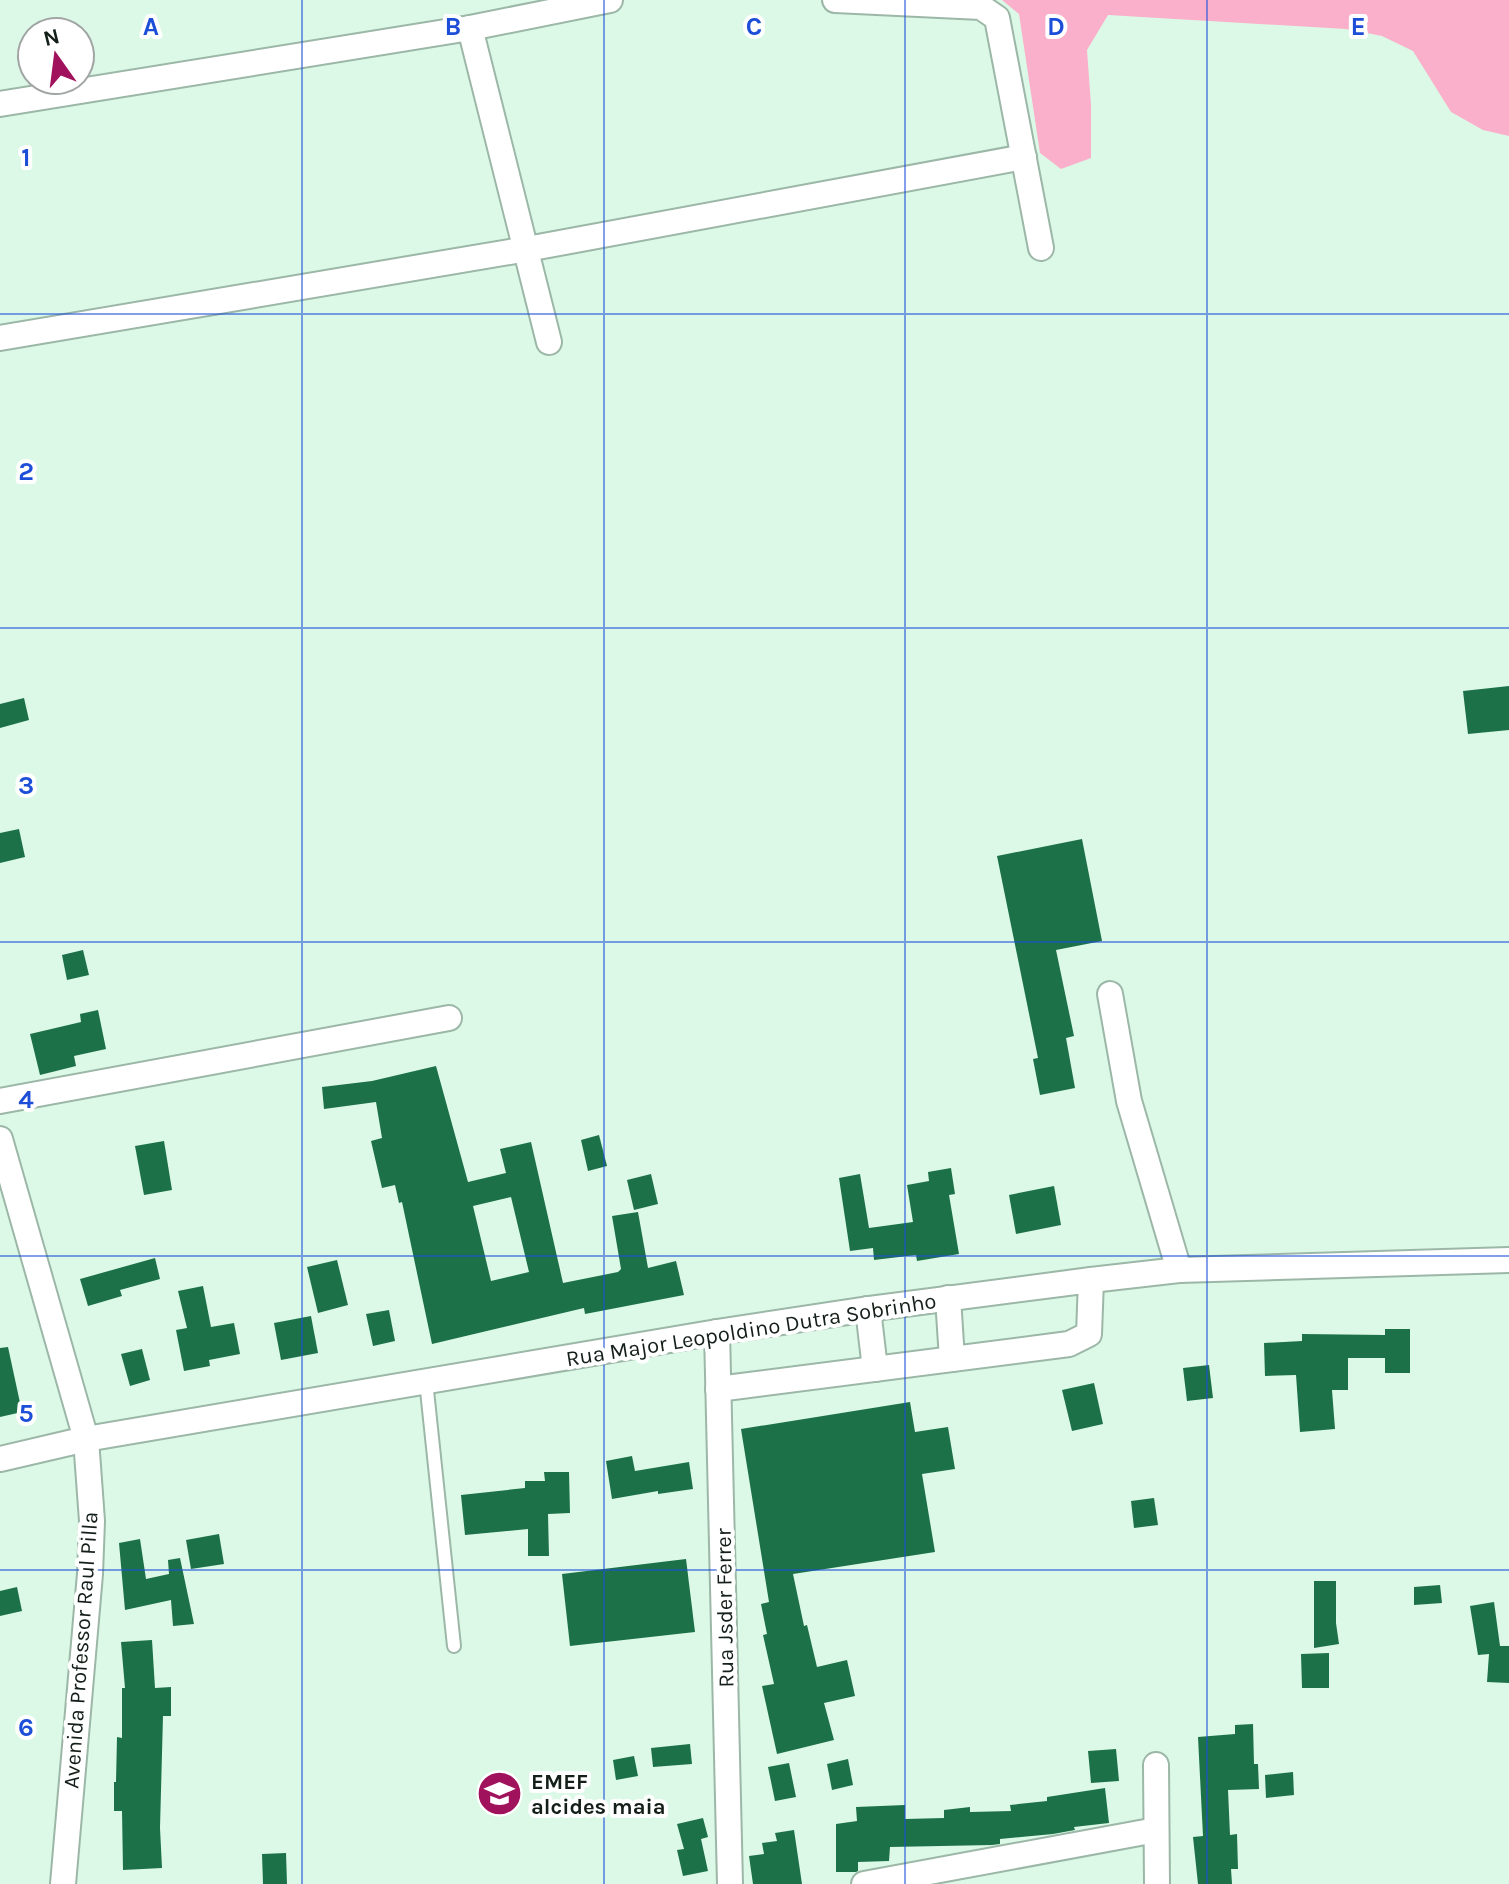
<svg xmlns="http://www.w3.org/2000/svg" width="1509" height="1884" viewBox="0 0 1509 1884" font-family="Karla,sans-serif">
<rect width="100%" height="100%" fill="#dcf9e7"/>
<!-- green -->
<polygon fill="#fab0ca" points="1002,0 1509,0 1509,136 1483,130 1451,112 1413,51 1382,36 1346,29 1108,15 1087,50 1091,105 1091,158 1061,169 1040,153 1019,14"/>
<!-- building -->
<g fill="#1c7149" fill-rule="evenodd">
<polygon points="1509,686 1509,730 1468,734 1463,691"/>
<polygon points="24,698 29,720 0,728 0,704"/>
<polygon points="19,829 25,857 0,863 0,833"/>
<polygon points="1082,839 1102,941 1056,950 1074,1036 1066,1038 1075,1088 1040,1095 1033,1059 1038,1058 997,856"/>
<polygon points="83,950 89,975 67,980 62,955"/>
<polygon points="98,1010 106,1049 74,1056 76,1066 40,1075 30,1034 81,1022 80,1014"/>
<path d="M436,1066L468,1182L506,1173L500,1149L531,1142L563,1283L618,1272L621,1269L612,1216L638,1212L648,1268L676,1261L684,1295L585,1314L584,1308L432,1344L402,1202L399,1203L395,1185L382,1188L371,1141L382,1138L376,1102L324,1109L322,1087L372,1081ZM511,1197L529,1272L491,1281L473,1206Z"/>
<polygon points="599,1135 607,1166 588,1171 581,1140"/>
<polygon points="164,1141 172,1190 144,1195 135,1146"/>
<polygon points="951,1168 955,1194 949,1195 959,1254 917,1261 916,1255 874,1260 873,1248 850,1251 839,1178 860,1174 869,1228 913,1222 907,1185 929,1181 928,1172"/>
<polygon points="651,1174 658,1204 634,1210 627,1180"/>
<polygon points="1054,1186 1061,1225 1016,1234 1009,1195"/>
<polygon points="155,1258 160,1279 120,1290 122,1296 88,1306 80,1279"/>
<polygon points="337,1260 348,1305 318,1313 307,1267"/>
<polygon points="203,1286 211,1327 234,1323 240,1354 209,1360 210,1366 184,1371 176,1330 187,1328 178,1291"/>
<polygon points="389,1310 395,1341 373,1346 366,1314"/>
<polygon points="311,1316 318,1353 281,1360 274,1323"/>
<polygon points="1385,1329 1410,1329 1410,1373 1385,1373 1385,1358 1348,1358 1348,1390 1332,1390 1335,1429 1300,1432 1296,1375 1265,1376 1264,1343 1302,1341 1302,1334 1385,1335"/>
<polygon points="8,1347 22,1412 0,1417 0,1348"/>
<polygon points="142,1349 150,1380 130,1386 121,1354"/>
<polygon points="1209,1365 1213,1398 1187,1401 1183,1368"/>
<polygon points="1094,1383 1103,1424 1072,1431 1062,1390"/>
<polygon points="910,1402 915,1432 948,1427 955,1469 922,1474 935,1552 793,1574 804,1626 807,1625 817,1667 847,1660 855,1696 824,1703 834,1740 777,1754 762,1686 774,1684 763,1635 767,1634 761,1604 769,1602 741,1429"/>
<polygon points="632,1456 635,1471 689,1462 693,1489 658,1494 658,1491 612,1499 606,1461"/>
<polygon points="544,1472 569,1472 570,1513 548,1514 549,1556 528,1556 528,1529 465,1535 461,1495 525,1488 525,1481 545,1481"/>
<polygon points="1154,1498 1158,1525 1134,1528 1131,1501"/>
<polygon points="219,1534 224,1564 191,1569 186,1540"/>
<polygon points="140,1539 146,1579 169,1574 168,1560 180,1558 194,1624 173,1626 171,1600 125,1610 119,1543"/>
<polygon points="686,1559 695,1632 570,1646 562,1574"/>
<polygon points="1314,1581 1336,1581 1336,1623 1339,1644 1314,1648"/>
<polygon points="1440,1585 1442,1603 1414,1605 1414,1587"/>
<polygon points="17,1587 22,1611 0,1616 0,1591"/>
<polygon points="1494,1602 1500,1646 1509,1646 1509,1683 1487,1682 1489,1654 1478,1655 1470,1606"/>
<polygon points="152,1640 155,1688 171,1687 171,1716 163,1716 160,1828 162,1868 123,1870 122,1811 114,1811 114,1782 116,1782 117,1737 122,1738 122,1688 125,1688 121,1642"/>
<polygon points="1329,1653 1329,1688 1302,1688 1301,1654"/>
<polygon points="1253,1724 1254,1764 1258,1764 1259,1789 1228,1790 1230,1835 1237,1834 1238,1869 1231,1869 1232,1884 1198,1884 1193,1837 1203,1836 1198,1737 1235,1734 1235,1725"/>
<polygon points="690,1744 692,1764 653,1767 651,1748"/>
<polygon points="1116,1749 1119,1781 1091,1783 1088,1751"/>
<polygon points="634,1756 638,1776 616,1780 613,1760"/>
<polygon points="848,1759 853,1785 832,1790 827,1764"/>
<polygon points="789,1763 796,1797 775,1801 768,1767"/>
<polygon points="1293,1772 1294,1795 1266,1798 1265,1775"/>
<polygon points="1105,1788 1109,1823 1074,1827 1075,1830 1053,1834 1000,1839 1000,1844 992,1845 890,1847 889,1861 858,1862 858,1871 856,1872 836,1872 836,1824 857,1821 856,1807 905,1805 905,1819 944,1818 944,1810 970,1807 970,1812 1011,1811 1010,1805 1047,1801 1047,1797"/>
<polygon points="703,1818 708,1837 701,1839 708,1871 683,1876 677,1850 684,1849 677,1824"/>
<polygon points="794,1830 802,1884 753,1884 749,1856 764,1854 762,1843 777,1841 775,1833"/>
<polygon points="286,1853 287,1884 263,1884 262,1854"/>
</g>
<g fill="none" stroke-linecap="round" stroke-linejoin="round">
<defs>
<polyline id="service" points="426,1381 454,1646"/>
<g id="minor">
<polyline points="835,0 981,7 997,18 1041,248"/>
<polyline points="470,28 549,342"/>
<polyline points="0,104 470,28 610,0"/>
<polyline points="0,338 527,249 1024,157"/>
<polyline points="1110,994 1129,1101 1179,1270"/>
<polyline points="0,1101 449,1018"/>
<polyline points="0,1139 86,1439 92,1521 90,1574 63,1884"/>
<polyline points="948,1298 952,1359"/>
<polyline points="868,1309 875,1369"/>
<polyline points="717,1332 730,1884"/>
<polyline points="718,1389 1069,1344 1089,1334 1091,1280"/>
<polyline points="0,1459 86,1439 717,1332 868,1309 1091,1280 1179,1270 1509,1260"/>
<polyline points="1156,1765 1157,1884"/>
<polyline points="864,1884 1156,1830"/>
</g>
</defs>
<!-- service casing -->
<use href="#service" stroke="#9cb7a7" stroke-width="16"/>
<!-- minor casing -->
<use href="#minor" stroke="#9cb7a7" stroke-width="28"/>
<!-- service -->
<use href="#service" stroke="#fff" stroke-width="12"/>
<!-- minor -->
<use href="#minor" stroke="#fff" stroke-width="24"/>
</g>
<!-- grid -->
<path fill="none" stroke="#1d4ed8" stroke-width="2" stroke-opacity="0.55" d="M302,0V1884M604,0V1884M905,0V1884M1207,0V1884M0,314H1509M0,628H1509M0,942H1509M0,1256H1509M0,1570H1509"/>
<!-- icons -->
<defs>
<symbol id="school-disc" viewBox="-11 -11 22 22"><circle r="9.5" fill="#a0125c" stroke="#fff"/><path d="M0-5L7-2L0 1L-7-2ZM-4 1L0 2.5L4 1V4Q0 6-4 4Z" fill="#fff"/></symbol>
</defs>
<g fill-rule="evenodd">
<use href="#school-disc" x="474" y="1768" width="51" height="51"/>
</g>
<g text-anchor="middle" stroke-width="8" stroke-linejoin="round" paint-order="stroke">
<!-- street labels -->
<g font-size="22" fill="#151f19" stroke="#fff">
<text transform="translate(751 1329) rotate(-9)" y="8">Rua Major Leopoldino Dutra Sobrinho</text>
<text transform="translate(724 1608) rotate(-91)" y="8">Rua Jsder Ferrer</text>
<text transform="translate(80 1650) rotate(-86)" y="8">Avenida Professor Raul Pilla</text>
</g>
<!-- poi labels -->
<g font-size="22" font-weight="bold" fill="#151f19" stroke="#fff" text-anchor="start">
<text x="531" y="1789">EMEF<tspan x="531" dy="25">alcides maia</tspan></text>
</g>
</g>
<g font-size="26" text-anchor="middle" font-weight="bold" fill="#1d4ed8" stroke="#fff" stroke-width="8" stroke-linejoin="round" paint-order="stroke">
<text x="151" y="35">A</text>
<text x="453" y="35">B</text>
<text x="754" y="35">C</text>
<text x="1056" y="35">D</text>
<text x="1358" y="35">E</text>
<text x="26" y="166">1</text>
<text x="26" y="480">2</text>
<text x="26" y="794">3</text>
<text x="26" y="1108">4</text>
<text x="26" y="1422">5</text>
<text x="26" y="1736">6</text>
</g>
<!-- north arrow -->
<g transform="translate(56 56) rotate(346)"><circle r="38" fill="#ffffff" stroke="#a1a5a3" stroke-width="2"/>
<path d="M0-6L14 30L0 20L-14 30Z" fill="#a0125c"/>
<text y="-12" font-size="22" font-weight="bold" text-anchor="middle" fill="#151f19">N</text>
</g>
</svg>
